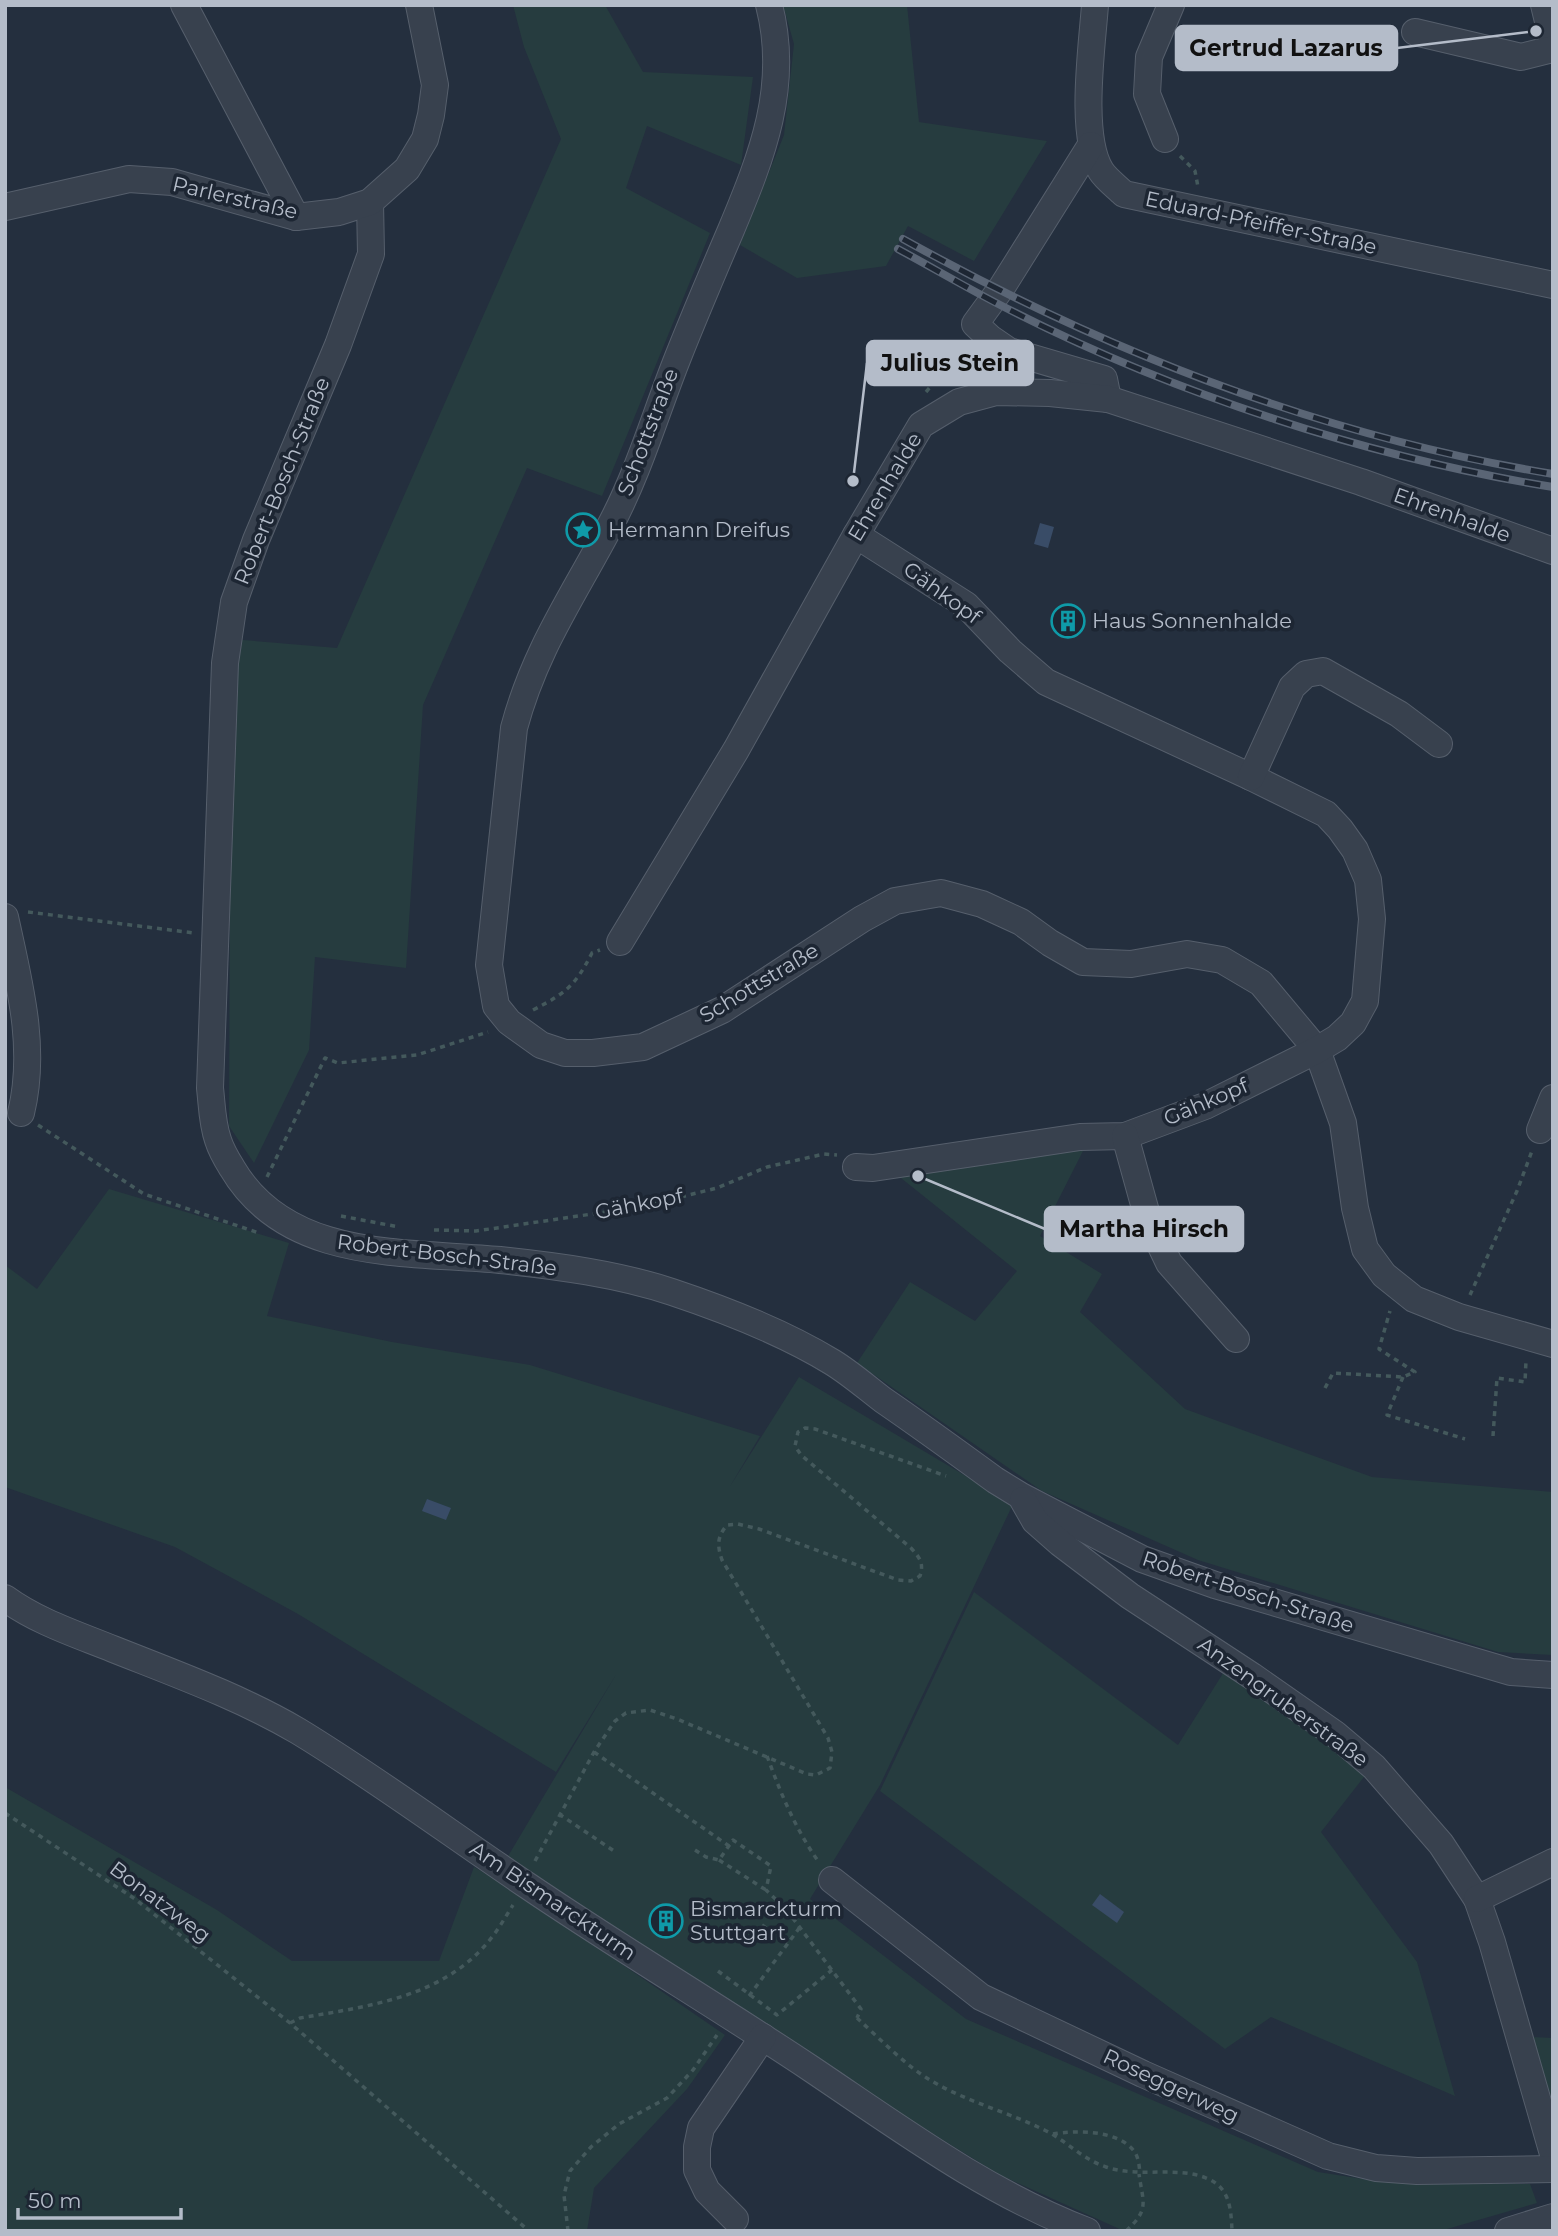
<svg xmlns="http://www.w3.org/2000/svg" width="1558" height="2236" viewBox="0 0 1558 2236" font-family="Montserrat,sans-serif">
<rect width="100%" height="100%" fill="#242f3e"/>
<!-- green -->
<g fill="#263c3f">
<polygon points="513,5 605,5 643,72 753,77 741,165 647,126 626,188 710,233 602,496 527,468 423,705 406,968 315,957 309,1050 254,1163 229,1126 231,639 337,648 561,139 524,47"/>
<polygon points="783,5 907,5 919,122 1047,141 974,261 908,226 886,266 797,278 740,245 784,135 794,44"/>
<polygon points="1084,1149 1040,1236 1102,1274 1080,1312 1185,1409 1372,1477 1553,1492 1553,1655 1498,1652 1198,1560 1042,1491 857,1363 910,1282 975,1321 1017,1271 896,1174"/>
<polygon points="109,1189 289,1243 267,1316 392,1342 530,1365 760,1436 729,1488 799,1377 1013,1504 880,1785 810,1899 966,2019 1318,2172 1389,2183 1530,2184 1537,2203 1440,2231 1124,2231 1000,2175 729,2009 507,1858 617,1673 556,1772 298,1614 175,1547 5,1487 5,1265 37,1289"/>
<polygon points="974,1592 1178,1745 1227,1667 1367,1773 1321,1832 1417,1962 1455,2096 1271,2017 1225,2049 880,1791"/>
<polygon points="5,1787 217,1910 292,1961 439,1961 474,1867 511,1888 725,2035 687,2089 594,2188 587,2231 5,2231"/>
<polygon points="1533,2037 1553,2038 1553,2104"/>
</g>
<!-- water -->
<g fill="#394c67">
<polygon points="1040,523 1054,527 1048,548 1034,544"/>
<polygon points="427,1499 451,1508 446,1520 422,1511"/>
<polygon points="1100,1894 1124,1912 1117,1923 1092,1905"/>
</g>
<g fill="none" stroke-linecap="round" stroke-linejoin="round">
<defs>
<g id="minor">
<polyline points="184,5 296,217"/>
<path d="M769,5C790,86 762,156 731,230C713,272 695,314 678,357C656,412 639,471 611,524C574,595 535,649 514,728L489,965L496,1006L509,1022L541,1045L565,1053H593L643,1047L722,1010L862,919L895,901L941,893L982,904L1021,922L1050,943L1083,962L1131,964L1187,954L1222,960L1261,983L1317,1050L1343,1123L1355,1208L1365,1249L1384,1275L1414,1299L1459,1317L1553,1344"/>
<path d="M1095,5C1092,47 1079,136 1101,171C1106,179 1117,187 1124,194L1553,285"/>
<polyline points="1544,5 1553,42"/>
<polyline points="1415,32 1521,57 1553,49"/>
<polyline points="1165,139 1147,94 1149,57 1171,5"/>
<polyline points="1091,145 1002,287 975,324 990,338 1009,351 1104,379 1108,399"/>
<path d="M370,202L371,254L338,345L256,540L234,602L225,663L210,1088C212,1105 212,1123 218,1140C221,1150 227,1160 232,1168C287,1262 406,1251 500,1260C557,1266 618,1274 672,1292C726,1310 783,1332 832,1362C850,1373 866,1387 883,1400C921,1426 958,1453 995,1480L1021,1496L1142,1559L1215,1585L1511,1672L1553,1675"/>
<polyline points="5,207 129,179 172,182 296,217 339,212 370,202 407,169 425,139 431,115 435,85 419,5"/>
<polyline points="856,535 966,605 1010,651 1046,682 1251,777 1326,814 1340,829 1355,850 1368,880 1372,919 1365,1001 1353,1023 1337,1038 1317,1050 1205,1106 1125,1136 1080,1137 873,1168 856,1167"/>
<polyline points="1251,777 1292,687 1306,674 1323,671 1399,714 1439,744"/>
<path d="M5,917C19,982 37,1047 21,1113"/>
<polyline points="620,942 736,750 856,535 921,425 959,402 996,392 1050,393 1108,399 1361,482 1553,551"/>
<polyline points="1540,1130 1553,1098"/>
<polyline points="1125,1136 1148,1219 1169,1263 1236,1339"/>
<polyline points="1023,1500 1035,1521 1060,1543 1130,1596 1252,1676 1335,1734 1374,1767 1441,1844 1477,1899 1492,1942 1553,2154"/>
<path d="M5,1598C38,1622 76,1634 113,1649C176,1674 240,1697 298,1731C377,1779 452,1835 528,1886C621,1949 717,2006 810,2068C898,2127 987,2193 1087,2231"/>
<polyline points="832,1880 981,1997 1143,2074 1328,2156 1376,2168 1417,2171 1553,2169"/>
<polyline points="1477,1899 1553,1862"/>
<polyline points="735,2219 707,2191 697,2170 697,2147 701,2128 763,2037"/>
<polyline points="1508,2231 1553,2217"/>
</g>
</defs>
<!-- minor casing -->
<use href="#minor" stroke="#565f6c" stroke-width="28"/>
<!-- path -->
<g stroke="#44595c" stroke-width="3.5" stroke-dasharray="5 5" stroke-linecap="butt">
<polyline points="1180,156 1195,171 1198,187"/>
<polyline points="926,392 943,372 961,341"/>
<polyline points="28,912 194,933"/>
<path d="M533,1010C566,993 575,986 592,953L600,950"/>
<polyline points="38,1125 144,1194 259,1233"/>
<polyline points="267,1177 325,1058 338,1063 417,1055 488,1032"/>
<polyline points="341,1216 399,1227"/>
<polyline points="434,1230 476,1231 640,1207 717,1188 767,1167 824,1154 837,1155"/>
<polyline points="1470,1295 1517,1191 1532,1151"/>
<polyline points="1403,1377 1387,1415 1465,1439"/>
<polyline points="1325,1388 1333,1373 1403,1377 1415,1372 1379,1349 1390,1311"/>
<polyline points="1493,1436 1497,1378 1525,1382 1526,1361"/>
<polyline points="594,1752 729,1846"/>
<path d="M767,1756C781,1794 795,1828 818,1861"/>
<polyline points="5,1813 135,1899 290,2023 529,2231"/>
<polyline points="559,1814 617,1853"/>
<polyline points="695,1850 706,1857 719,1860 733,1840 771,1866 766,1890 786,1909 861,2009 857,2018"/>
<polyline points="719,1860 766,1890"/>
<path d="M535,1861L594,1752L615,1721L626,1713L650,1710L677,1719L807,1774L816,1775L830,1768L832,1752L828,1738L722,1560C717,1545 717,1537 727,1525L738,1524L759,1529L898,1580L911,1581L920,1576C924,1563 920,1558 911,1548L801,1455L795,1446L798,1432L805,1428L815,1429L946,1476"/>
<polyline points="762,1925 787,1943"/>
<polyline points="718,1971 777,2015 832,1970"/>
<polyline points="749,1996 800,1927"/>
<path d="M857,2018C879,2038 905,2065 930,2080C968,2103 1013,2113 1052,2134C1070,2145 1085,2160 1106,2167C1138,2178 1178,2166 1206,2178C1230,2187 1231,2209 1232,2231"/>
<path d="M290,2023L300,2018C370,2006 446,1997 492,1937C500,1927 506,1916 513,1905"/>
<path d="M1053,2134C1077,2130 1118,2130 1134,2151C1139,2158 1139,2166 1140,2173"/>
<polyline points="568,2231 564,2195 570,2171 591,2147 619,2124 667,2098 693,2070 717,2035"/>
<path d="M1126,2231C1150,2209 1143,2203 1139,2174"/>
</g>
<!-- minor -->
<use href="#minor" stroke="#38414e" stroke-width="26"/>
<defs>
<g id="rail">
<path d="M903,239C1105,351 1324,437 1553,474"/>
<path d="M898,249C935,269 972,291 1010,310C1174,394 1371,458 1553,487"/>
</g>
</defs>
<!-- rail casing -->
<use href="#rail" stroke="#5a6575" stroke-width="8"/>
<!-- rail -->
<use href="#rail" stroke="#1d2633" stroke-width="5" stroke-dasharray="16" stroke-linecap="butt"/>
</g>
<!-- icons -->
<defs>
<symbol id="sight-ring" viewBox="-11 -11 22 22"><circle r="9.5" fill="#1d2633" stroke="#0f9aa8" stroke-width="1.5"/><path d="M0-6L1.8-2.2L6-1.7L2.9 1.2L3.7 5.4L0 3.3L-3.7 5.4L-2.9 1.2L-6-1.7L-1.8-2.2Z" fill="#0f9aa8"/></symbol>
<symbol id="building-ring" viewBox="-11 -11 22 22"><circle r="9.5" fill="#1d2633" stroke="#0f9aa8" stroke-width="1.5"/><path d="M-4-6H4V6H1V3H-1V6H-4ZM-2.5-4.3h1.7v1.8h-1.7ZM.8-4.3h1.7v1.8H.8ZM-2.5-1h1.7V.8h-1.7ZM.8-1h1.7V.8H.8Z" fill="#0f9aa8"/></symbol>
</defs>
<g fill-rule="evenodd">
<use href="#sight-ring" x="564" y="511" width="38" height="38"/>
<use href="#building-ring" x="1049" y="602" width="38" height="38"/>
<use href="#building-ring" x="647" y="1902" width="38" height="38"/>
</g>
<g text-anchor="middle" stroke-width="7" stroke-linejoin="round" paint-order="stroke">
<!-- street labels -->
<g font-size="21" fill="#b4bcc9" stroke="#1d2633">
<text transform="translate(235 198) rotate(13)" y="7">Parlerstraße</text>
<text transform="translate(1261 223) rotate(12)" y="7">Eduard-Pfeiffer-Straße</text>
<text transform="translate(648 432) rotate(-69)" y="7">Schottstraße</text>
<text transform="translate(282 481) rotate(-68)" y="7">Robert-Bosch-Straße</text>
<text transform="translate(885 487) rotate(-59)" y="7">Ehrenhalde</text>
<text transform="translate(1452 515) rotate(20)" y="7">Ehrenhalde</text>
<text transform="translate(942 593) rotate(36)" y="7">Gähkopf</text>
<text transform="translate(759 983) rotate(-31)" y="7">Schottstraße</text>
<text transform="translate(1206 1102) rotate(-23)" y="7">Gähkopf</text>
<text transform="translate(639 1204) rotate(-11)" y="7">Gähkopf</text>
<text transform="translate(447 1255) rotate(7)" y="7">Robert-Bosch-Straße</text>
<text transform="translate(1248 1592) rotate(18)" y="7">Robert-Bosch-Straße</text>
<text transform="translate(1283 1702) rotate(36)" y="7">Anzengruberstraße</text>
<text transform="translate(553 1901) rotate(34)" y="7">Am Bismarckturm</text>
<text transform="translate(160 1902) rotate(37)" y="7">Bonatzweg</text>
<text transform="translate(1171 2086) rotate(25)" y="7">Roseggerweg</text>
</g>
<!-- poi labels -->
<g font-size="21" fill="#b4bcc9" stroke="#1d2633" text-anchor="start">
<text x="608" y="537">Hermann Dreifus</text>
<text x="1092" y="628">Haus Sonnenhalde</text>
<text x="690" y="1916">Bismarckturm<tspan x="690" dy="24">Stuttgart</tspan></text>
</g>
</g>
<!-- callouts -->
<path fill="none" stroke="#b4bcc9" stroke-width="2.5" d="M1536 31L1397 48M853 481L867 363M918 1176L1045 1229"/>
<g fill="#b4bcc9" stroke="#1d2633" stroke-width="2.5">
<circle cx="1536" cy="31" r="7"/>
<circle cx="853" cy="481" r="7"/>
<circle cx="918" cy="1176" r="7"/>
</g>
<g fill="#b4bcc9" stroke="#b4bcc9" stroke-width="2.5">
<rect x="1176" y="26" width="221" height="44" rx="7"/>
<rect x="867" y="341" width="166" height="44" rx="7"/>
<rect x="1045" y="1207" width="198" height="44" rx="7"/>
</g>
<g font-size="23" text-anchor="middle" font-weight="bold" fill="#111">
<text x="1286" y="56">Gertrud Lazarus</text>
<text x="950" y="371">Julius Stein</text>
<text x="1144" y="1237">Martha Hirsch</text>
</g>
<!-- border -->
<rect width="1558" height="2236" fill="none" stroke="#b4bcc9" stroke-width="14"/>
<!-- scale -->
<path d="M18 2208v10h163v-10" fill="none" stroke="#b4bcc9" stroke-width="3.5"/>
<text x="28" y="2208" font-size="21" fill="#b4bcc9" stroke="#1d2633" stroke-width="5" paint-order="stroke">50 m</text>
</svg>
